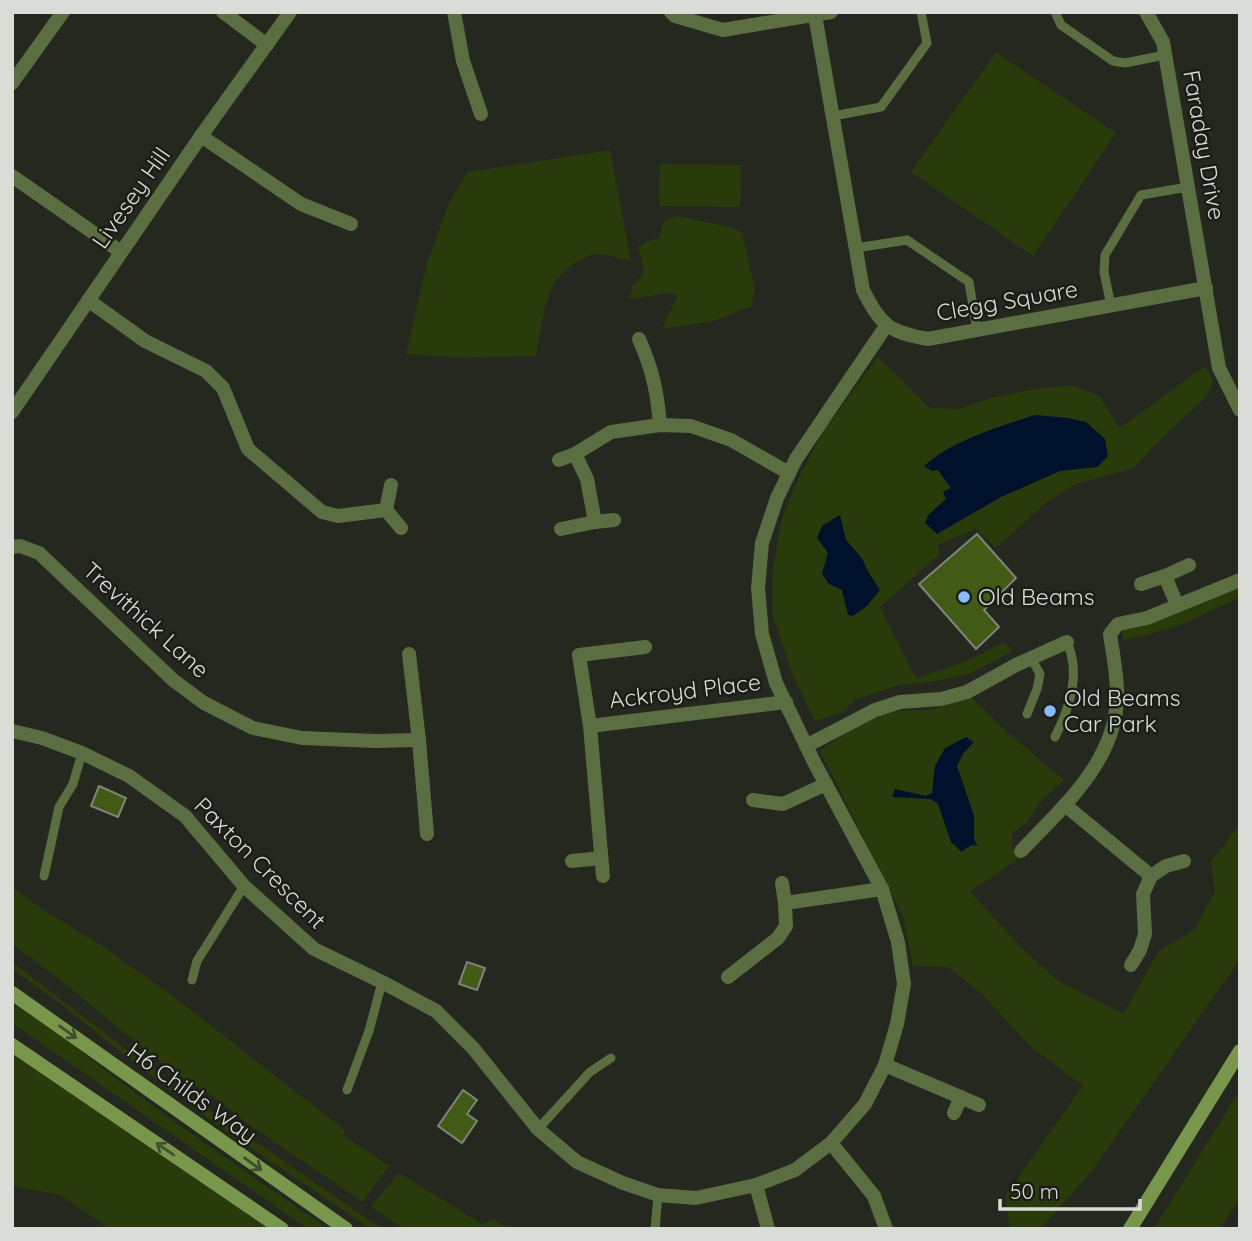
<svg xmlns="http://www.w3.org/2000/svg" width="1252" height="1241" viewBox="0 0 1252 1241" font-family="Quicksand,sans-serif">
<rect width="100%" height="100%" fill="#24281f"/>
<!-- green -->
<g fill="#293b0a">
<polygon points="996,52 1116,133 1033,256 911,172"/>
<polygon points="610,150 631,262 612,256 592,254 573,264 554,282 544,310 536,356 462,358 406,354 427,263 448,206 467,172"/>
<polygon points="660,164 741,165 740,207 659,206"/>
<polygon points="678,216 730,227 742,232 755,290 751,306 715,321 662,329 678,295 670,293 629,299 633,285 640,278 644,270 638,247 648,241 660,238 663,223 668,218"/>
<polygon points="878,357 930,408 959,409 990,398 1035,389 1072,385 1099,396 1120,428 1205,366 1213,382 1207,396 1156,444 1134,468 1076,484 1048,501 996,548 975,529 938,545 940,554 880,607 916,678 965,662 1004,642 1013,651 971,673 938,681 899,685 877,692 855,700 843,712 815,721 793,676 773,616 773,571 781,521 798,479 824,430"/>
<polygon points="1240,582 1240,597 1183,624 1148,635 1123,640 1122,629"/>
<polygon points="971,697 1006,731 1064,780 1043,799 1026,823 1012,834 1012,848 1021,857 970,892 1025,951 1057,980 1123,1014 1159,951 1194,930 1215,891 1211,862 1240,824 1240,959 1092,1171 1043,1226 1028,1229 1010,1229 1005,1196 1083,1086 1030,1046 981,993 948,967 913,966 903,917 820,751 867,719 883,711 932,710"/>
<polygon points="12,887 42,909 104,947 178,1000 346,1131 343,1135 389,1166 363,1202 251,1126 215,1098 170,1070 58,978 12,944"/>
<polygon points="12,962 128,1051 207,1108 382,1229 371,1229 227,1132 138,1066 61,1004 12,969"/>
<polygon points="12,999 163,1114 328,1229 308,1229 12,1023"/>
<polygon points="12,1045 282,1229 109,1229 61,1195 12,1186"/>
<polygon points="1240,1090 1240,1197 1220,1229 1154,1229"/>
<polygon points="399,1173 482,1224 494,1219 509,1229 405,1229 371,1207"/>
</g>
<!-- water -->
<g fill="#00112b">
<path d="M1035,415L1068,418L1086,422L1105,439L1108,456L1097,467L1060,471L1001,497L937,534L925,523L929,514L946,499L943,492L951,488L938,470L932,471L924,466C953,440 999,427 1035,415Z"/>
<polygon points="840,515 846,540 861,557 869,573 880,590 867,606 853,616 848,615 842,590 829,584 822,574 828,553 817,538 822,526"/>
<path d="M966,737L974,742L963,754L957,766L974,816V840L978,846C971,844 968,847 962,852L951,842L938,804L931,799L892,797L895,789L926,796L932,793L935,766L945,748Z"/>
</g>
<!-- building -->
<g fill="#415b16" stroke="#7f847a" stroke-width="2">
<polygon points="977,534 1016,578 984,610 999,627 976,649 919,584"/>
<polygon points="99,786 126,798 118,817 91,806"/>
<polygon points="467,962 485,968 477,990 459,984"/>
<polygon points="463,1090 477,1100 467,1114 477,1121 462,1143 438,1126"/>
</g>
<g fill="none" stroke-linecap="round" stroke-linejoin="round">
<!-- lane -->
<g stroke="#5a6e41" stroke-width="9">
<polyline points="1055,12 1061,25 1113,61 1125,63 1165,55"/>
<polyline points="833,116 881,107 927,43 921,12"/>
<polyline points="856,248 907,240 969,282 977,330"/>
<polyline points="1111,306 1104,272 1105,255 1141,195 1188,187"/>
<polyline points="1027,714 1037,689 1040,674 1031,658"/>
<path d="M1055,737C1070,707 1081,674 1067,642"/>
<polyline points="44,876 59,807 73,784 82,753"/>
<polyline points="192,980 197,961 244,886"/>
<polyline points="347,1090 369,1031 382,982"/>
<polyline points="538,1129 590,1072 611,1058"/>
<polyline points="655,1229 658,1195"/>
</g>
<!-- street -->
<g stroke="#5a6e41" stroke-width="14">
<polyline points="223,12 267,45"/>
<polyline points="454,12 463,61 481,114"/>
<polyline points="671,12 675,16 723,30 831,12"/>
<polyline points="1146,12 1163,42 1219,368 1240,410"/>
<path d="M815,15L863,290C881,325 888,332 928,339L1206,288"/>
<polyline points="12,83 63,12"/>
<polyline points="201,136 301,204 351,224"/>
<polyline points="12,176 121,252"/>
<polyline points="88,300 145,341 206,371 223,388 248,449 322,512 338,516 386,510 391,485"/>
<path d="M639,339C653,371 657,391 660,425"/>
<polyline points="12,412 201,136 290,12"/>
<polyline points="559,460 575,454 611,432 660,425 691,426 731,440 789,473"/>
<polyline points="386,510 401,528"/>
<polyline points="595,522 614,520"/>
<polyline points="561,529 595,522 587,479 575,454"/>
<polyline points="12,547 20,546 39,553 173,680 204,703 253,728 302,738 375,741 419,740"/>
<polyline points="1141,584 1165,576"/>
<polyline points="1177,605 1165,576 1189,565"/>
<polyline points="409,654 419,740 427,834"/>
<polyline points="590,726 786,702"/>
<polyline points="12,731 42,738 82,753 129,776 185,816 244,886 314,949 382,982 436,1011 473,1048 538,1129 577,1162 623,1183 658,1195 696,1198 756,1185 795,1170 831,1143 865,1104 885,1065 897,1024 904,984 898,942 882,889 815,764 776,683 762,634 758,588 762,543 777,498 796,459 886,326"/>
<polyline points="806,746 875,710 900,702 941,699 967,692 1018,664 1067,642"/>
<polyline points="753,800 783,804 826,784"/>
<polyline points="1065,805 1151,876 1143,894 1145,934 1140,950 1131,965"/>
<path d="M1021,851C1062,808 1115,762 1117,699C1118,677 1113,656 1110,634L1118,624L1147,618L1240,580"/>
<polyline points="572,861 601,858"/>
<polyline points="603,876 590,726 579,655 645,647"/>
<polyline points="1151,876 1166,866 1184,861"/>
<polyline points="782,883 785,903"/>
<polyline points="728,977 778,938 786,926 785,903 882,889"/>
<polyline points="885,1065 979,1105"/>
<polyline points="954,1113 961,1097"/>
<polyline points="831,1143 874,1196 886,1229"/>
<polyline points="756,1185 768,1229"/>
</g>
<!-- secondary -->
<g stroke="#78974c" stroke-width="14">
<polyline points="12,993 346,1229"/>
<polyline points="12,1045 282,1229"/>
<polyline points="1130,1229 1240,1051"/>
</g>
</g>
<!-- one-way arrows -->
<defs><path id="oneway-shaft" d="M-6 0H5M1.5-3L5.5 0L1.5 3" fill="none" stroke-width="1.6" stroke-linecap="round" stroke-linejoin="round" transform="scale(1.75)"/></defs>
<g stroke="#404e2c">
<use href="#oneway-shaft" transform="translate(68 1032) rotate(36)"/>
<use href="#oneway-shaft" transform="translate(165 1149) rotate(-146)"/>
<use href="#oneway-shaft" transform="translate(253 1164) rotate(36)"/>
</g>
<!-- markers -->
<g fill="#88bafc" stroke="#1a1e16" stroke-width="2.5">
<circle cx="964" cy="597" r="7"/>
<circle cx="1050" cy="711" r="7"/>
</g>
<g text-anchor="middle" stroke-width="5" stroke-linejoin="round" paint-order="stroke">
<!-- street labels -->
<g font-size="23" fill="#daddd7" stroke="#1a1e16">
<text transform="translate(1204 145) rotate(80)" y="8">Faraday Drive</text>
<text transform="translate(131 198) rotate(-55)" y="8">Livesey Hill</text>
<text transform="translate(1007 301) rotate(-10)" y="8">Clegg Square</text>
<text transform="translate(146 620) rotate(42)" y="8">Trevithick Lane</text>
<text transform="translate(685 691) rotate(-7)" y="8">Ackroyd Place</text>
<text transform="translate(260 863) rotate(45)" y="8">Paxton Crescent</text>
<text transform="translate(192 1093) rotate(36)" y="8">H6 Childs Way</text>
</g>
<!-- poi labels -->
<g font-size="23" fill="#daddd7" stroke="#1a1e16" text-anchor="start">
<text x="978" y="605">Old Beams</text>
<text x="1064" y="706">Old Beams<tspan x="1064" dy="26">Car Park</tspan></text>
</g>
</g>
<!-- border -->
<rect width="1252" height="1241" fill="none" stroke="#daddd7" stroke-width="28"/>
<!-- scale -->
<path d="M1000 1199v10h140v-10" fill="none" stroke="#daddd7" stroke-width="3.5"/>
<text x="1010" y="1199" font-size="21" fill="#daddd7" stroke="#1a1e16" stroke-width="5" paint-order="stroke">50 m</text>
</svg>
